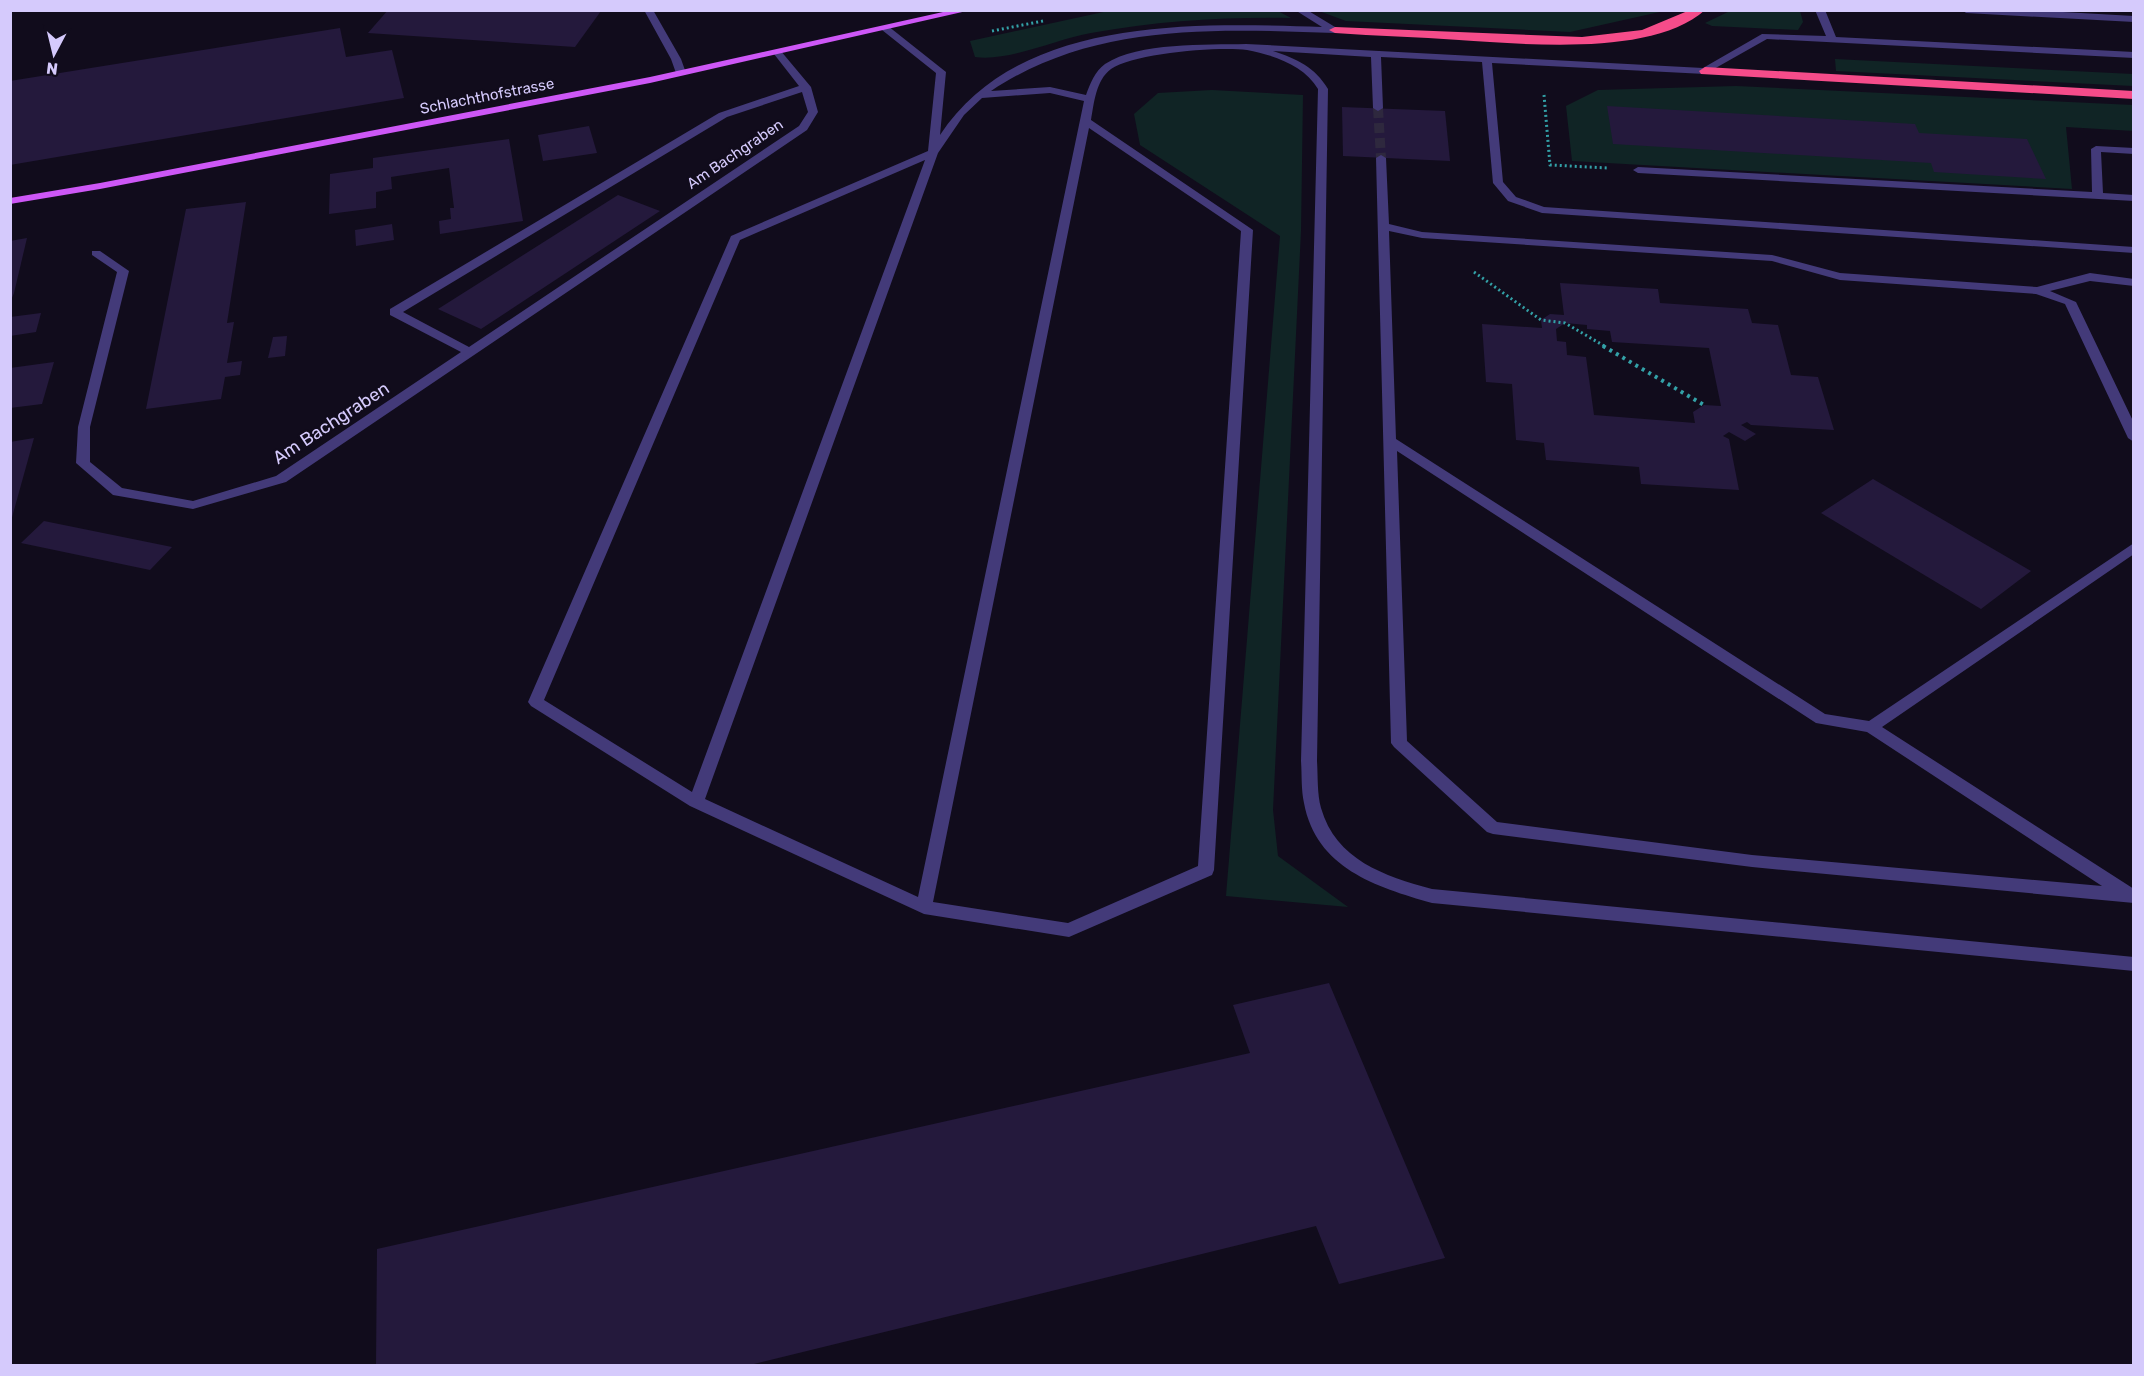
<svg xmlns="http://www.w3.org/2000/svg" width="2144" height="1376" viewBox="0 0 2144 1376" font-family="Rubik,sans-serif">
<rect width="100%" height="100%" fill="#110c1c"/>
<!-- green -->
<g fill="#102425">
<path d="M1276,10L1291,18C1221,17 1159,21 1091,33C1056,39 1009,62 975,57L970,41L1108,11Z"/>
<polygon points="1319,11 1664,11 1570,32 1346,21"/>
<polygon points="1730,11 1800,11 1803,22 1798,30 1712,26 1705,23"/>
<polygon points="1835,59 2133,74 2133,86 1836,71"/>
<polygon points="1736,86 2133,105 2134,131 2066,127 2072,189 1572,161 1566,106 1598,90"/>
<polygon points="1212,90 1303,95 1301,231 1273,810 1278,856 1348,907 1226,896 1280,236 1140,145 1134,114 1158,93"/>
</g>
<!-- building -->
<g fill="#24193c" fill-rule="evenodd">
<polygon points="388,10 587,10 601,11 575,47 368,33"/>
<polygon points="340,28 346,57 392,50 404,98 10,165 10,81"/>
<polygon points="1607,106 1915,124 1919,133 2027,139 2046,179 1934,172 1931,163 1613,144"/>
<polygon points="1342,107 1445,111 1450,161 1343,156"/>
<polygon points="589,126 597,153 543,161 538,135"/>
<polygon points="509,139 523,221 440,234 439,221 451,219 450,208 454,208 449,168 391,177 392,189 376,192 376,208 329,214 330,174 373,168 373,158"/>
<polygon points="618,195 660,211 481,329 438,309"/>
<polygon points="246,202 227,323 234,322 227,363 242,361 240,375 225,377 221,399 146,409 186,209"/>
<polygon points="392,224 394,240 356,246 355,230"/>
<polygon points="27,238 14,293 10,303 10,241"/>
<path d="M1560,283L1658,289L1660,303L1748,309L1752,323L1778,325L1791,375L1818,377L1834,430L1751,425L1747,422L1741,425L1756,434L1745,441L1729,432L1723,436L1729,439L1739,490L1641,484L1639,467L1546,460L1544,443L1516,440L1512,384L1486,382L1482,324L1542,328L1541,320L1550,314L1564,315ZM1565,323L1587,325V329L1610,331L1612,342L1709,348L1721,406L1704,405L1693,412L1695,423L1594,415L1586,357L1567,355L1566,342L1557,341L1556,329Z"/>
<polygon points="41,313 36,332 10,336 10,317"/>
<polygon points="287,336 285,356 268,358 273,337"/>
<polygon points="54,362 42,404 10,408 10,368"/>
<polygon points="34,438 11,521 10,521 10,442"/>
<polygon points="1873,479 2031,571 1981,609 1821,513"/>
<polygon points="44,521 172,547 150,570 21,543"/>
<polygon points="1329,983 1445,1258 1339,1284 1316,1226 746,1366 376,1366 377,1249 1250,1053 1233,1005"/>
</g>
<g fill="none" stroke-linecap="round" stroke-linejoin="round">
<!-- minor-tunnel -->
<polyline stroke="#2e283e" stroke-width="10" stroke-dasharray="10 5" stroke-linecap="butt" points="1378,108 1381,158"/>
<!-- path-far1 -->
<g stroke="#33a1a7" stroke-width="3" stroke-dasharray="2 3" stroke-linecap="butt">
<polyline points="992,31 1043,21"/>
<polyline points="1544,95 1550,165 1608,168"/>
<polyline points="1474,272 1541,320 1565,323 1606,347"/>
</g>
<!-- path -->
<polyline stroke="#33a1a7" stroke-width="4" stroke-dasharray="3 4.5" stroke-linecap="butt" points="1603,346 1704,405"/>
<!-- minor -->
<g fill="#433a79" fill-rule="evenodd">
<polygon points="644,10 653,10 681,59 686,73 685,75 676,73 671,59"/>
<path d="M1295,10H1307L1340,30L1335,33C1217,29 1094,22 991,91L1050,87L1086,95C1090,84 1095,71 1105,64C1139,42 1206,45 1246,44L1703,68L1762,34L1826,36L1815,10H1825L1836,37L2134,52V58L1767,39L1705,74L1492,63L1503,182L1516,197L1544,207L2134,247V253L1542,213L1508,201L1493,183L1482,62L1381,57L1383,108L1378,111L1373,108L1371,57L1273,51C1297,59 1315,67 1328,89L1317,761C1318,776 1317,793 1321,808C1336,860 1384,876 1432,889L2134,957V971L1432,903C1376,887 1316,868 1304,803C1301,789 1302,775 1301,761L1318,89C1304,65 1273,55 1247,50C1220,46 1133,53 1111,69C1096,80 1094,103 1091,120L1253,230L1214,870L1212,875L1069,937L924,914L690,806L531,706L528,702L731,236L928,151L936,73L882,30V26H888L946,72L940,135C1019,15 1196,23 1322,27ZM1050,93L1084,101L918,897L705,799L938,153L964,115L982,98ZM1089,128L1241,231L1198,866L1068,923L933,902ZM925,160L692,792L544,700L740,240Z"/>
<polygon points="1962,10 2029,10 2134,16 2134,22 1966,13"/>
<path d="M774,50H780L811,87L818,112L807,130L286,482L193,509L113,495L76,463L78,427L117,272L92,255V251H100L129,271L90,427V462L122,488L193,501L276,476L461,352L390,315V309L719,113L799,86L774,54ZM802,92L808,112L799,126L469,347L403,312L727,117Z"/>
<polygon points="2096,146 2134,148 2134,154 2101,152 2103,193 2134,195 2134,201 1638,173 1633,170 1638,167 2092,192 2091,149"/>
<path d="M1381,155L1386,158L1389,224L1422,232L1772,255L1840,273L2037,287L2090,273L2134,279V286L2090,281L2050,291L2076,302L2134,423V442L2128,438L2065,304L2036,294L1840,280L1772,261L1422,238L1389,231L1396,439L1825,714L1869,721L2134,543V554L1882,727L2134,889V903L1752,867L1493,834L1487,832L1394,747L1391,743L1376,158ZM1397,451L1816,723L1867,732L2102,886L1752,855L1497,822L1407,741Z"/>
</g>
<!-- major -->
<polygon fill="#cd57f6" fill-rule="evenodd" points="952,10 971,10 650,83 100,189 10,204 10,198 100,183 650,77"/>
<!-- highway -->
<g fill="#f54c8a" fill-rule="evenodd">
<path d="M1690,10H1705C1653,57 1524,44 1459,40C1418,37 1376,36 1335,33L1329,30L1335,27L1582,37L1642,30Z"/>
<polygon points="1705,67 2134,91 2134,99 1701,74 1699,71"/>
</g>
</g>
<g text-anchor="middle" stroke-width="4.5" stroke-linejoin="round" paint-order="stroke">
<!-- far-street labels -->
<g font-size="15" fill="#d5cafc" stroke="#110c1c">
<text transform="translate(487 96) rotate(-11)" y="5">Schlachthofstrasse</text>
<text transform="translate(735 154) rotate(-34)" y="5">Am Bachgraben</text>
</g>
<!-- street labels -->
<g font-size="18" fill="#d5cafc" stroke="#110c1c">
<text transform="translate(331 423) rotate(-33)" y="6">Am Bachgraben</text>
</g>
</g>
<!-- border -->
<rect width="2144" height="1376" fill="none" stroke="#d5cafc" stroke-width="24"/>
<!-- north arrow -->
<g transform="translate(54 54) rotate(187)" stroke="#110c1c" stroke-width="4.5" paint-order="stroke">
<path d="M0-4.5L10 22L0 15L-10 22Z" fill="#d5cafc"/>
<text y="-9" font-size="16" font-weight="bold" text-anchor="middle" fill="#d5cafc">N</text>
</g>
</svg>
